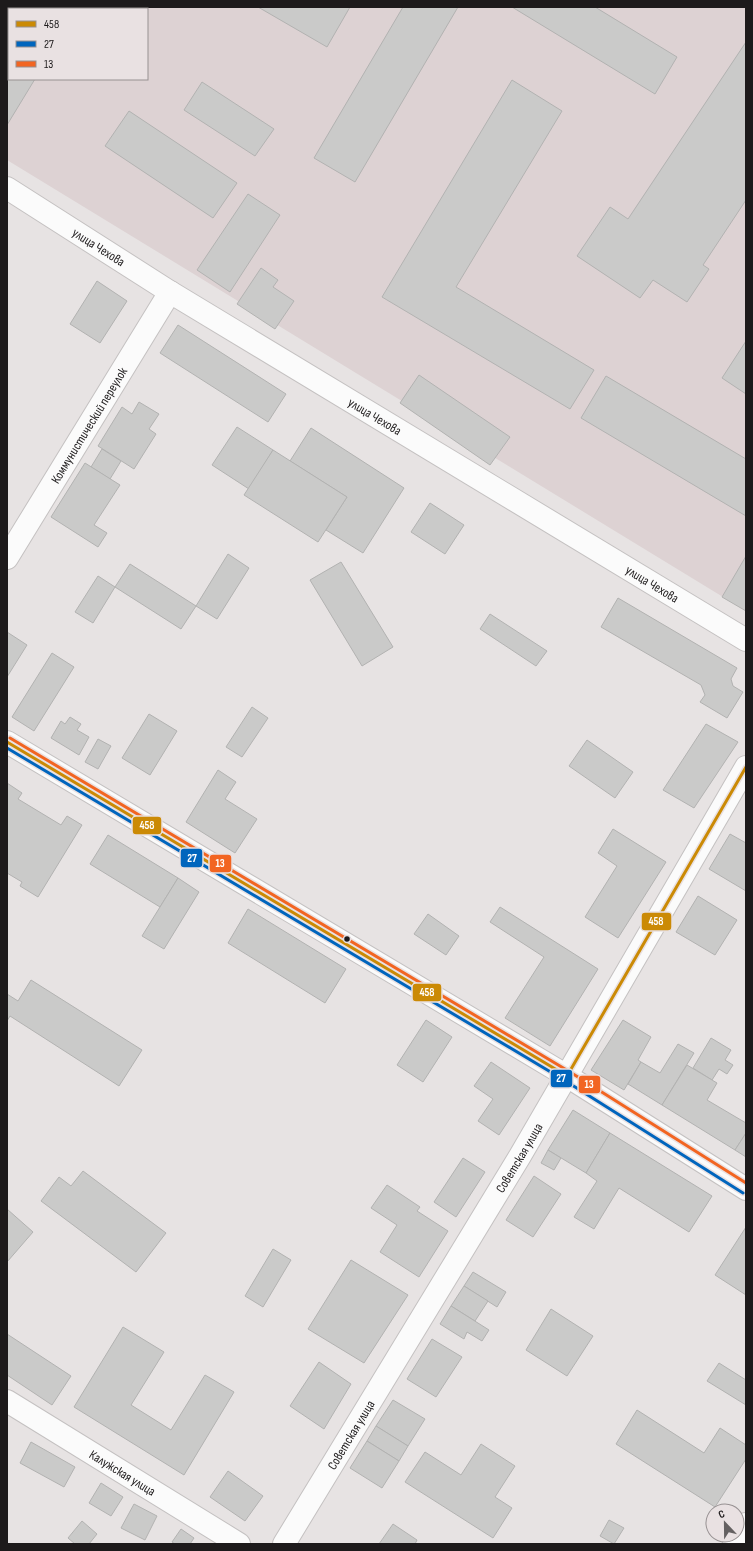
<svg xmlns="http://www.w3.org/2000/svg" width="753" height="1551" viewBox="0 0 753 1551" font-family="'Sofia Sans Condensed',sans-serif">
<rect width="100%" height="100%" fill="#e7e3e3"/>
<!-- built -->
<path fill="#ddd2d3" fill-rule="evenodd" d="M7,7H746V611L7,160ZM9,9H147V79H9Z"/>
<!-- building -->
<g fill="#cacac9" stroke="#b2b2b1">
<polygon points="13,7 79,7 77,9 12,9"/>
<polygon points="258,7 350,7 327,47"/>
<polygon points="403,7 458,7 355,182 314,158"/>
<polygon points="512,7 595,7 677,57 655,94"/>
<polygon points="9,14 9,79 35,79 7,125 7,17"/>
<polygon points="746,42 746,200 703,265 709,269 687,302 653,280 640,298 577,256 610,207 628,219"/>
<polygon points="512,80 562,111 456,287 594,370 570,409 382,297"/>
<polygon points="202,82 274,129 255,156 184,110"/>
<polygon points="129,111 237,183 213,218 105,146"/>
<polygon points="248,194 280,215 230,292 197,270"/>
<polygon points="261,268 278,280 273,287 294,301 275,329 237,304"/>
<polygon points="97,281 127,301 100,343 70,324"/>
<polygon points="178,325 286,394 268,422 160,353"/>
<polygon points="746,341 746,394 722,378"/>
<polygon points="419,375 510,437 490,465 400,403"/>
<polygon points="606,376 746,459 746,516 581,418"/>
<polygon points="139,402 159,414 149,429 156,434 134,469 98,446 122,407 132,414"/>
<polygon points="237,427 273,450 249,489 212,465"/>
<polygon points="311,428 404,488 363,553 326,530 347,497 290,461"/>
<polygon points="102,449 121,461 110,479 91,467"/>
<polygon points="273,450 347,497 318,542 244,495"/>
<polygon points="85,463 120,485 94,525 107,533 98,547 51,517"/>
<polygon points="430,503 464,525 445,554 411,532"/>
<polygon points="228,554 249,568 217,619 196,606"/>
<polygon points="746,556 746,611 722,597"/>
<polygon points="341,562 393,647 362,666 310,580"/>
<polygon points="130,564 196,606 181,629 115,587"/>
<polygon points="98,576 115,587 93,623 75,612"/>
<polygon points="618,598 737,668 731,679 733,686 743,692 727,718 700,702 705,695 701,685 601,627"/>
<polygon points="490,614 547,651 536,666 480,629"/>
<polygon points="7,632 27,645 7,677"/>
<polygon points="52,653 74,667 34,731 12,717"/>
<polygon points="252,707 268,718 242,757 226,747"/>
<polygon points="149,714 177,731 150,775 122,758"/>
<polygon points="70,717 81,724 77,730 89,737 79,755 51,738 61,721 65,724"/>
<polygon points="706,724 738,742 694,808 663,790"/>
<polygon points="98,739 111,746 98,769 85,762"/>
<polygon points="587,740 633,772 615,798 569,766"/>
<polygon points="218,770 236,782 225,799 257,819 235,853 186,822"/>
<polygon points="7,783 22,793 18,799 61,825 67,816 82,825 38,897 20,886 22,882 7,873"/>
<polygon points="613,829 666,862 618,938 585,917 617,866 598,853"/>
<polygon points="730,834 746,843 746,891 709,869"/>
<polygon points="108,835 178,878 160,907 90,864"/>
<polygon points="178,878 199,892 164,949 142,936"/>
<polygon points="698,896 737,920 715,955 676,932"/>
<polygon points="500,907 598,969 550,1046 505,1018 544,957 490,922"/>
<polygon points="248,909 346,969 325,1003 228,943"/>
<polygon points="428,914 459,936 446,955 414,934"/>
<polygon points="31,980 142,1050 119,1086 10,1016 7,1021 7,994 18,1001"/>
<polygon points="426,1020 452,1037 423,1082 397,1065"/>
<polygon points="623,1020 651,1037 638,1060 641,1062 624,1090 591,1070"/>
<polygon points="711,1038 731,1050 725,1060 733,1065 727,1074 719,1069 712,1080 693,1068"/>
<polygon points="678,1044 694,1053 662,1105 628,1084 641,1062 660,1073"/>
<polygon points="491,1062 530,1088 499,1135 478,1121 493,1099 474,1086"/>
<polygon points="687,1065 717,1083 707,1100 746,1123 746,1133 735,1150 662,1105"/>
<polygon points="573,1110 610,1133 586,1173 548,1150"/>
<polygon points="610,1133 712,1196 689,1232 619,1188 594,1229 574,1217 597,1181 586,1173"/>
<polygon points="746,1133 746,1157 735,1150"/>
<polygon points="548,1150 561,1158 554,1170 541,1163"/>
<polygon points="463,1158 485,1172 456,1217 434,1202"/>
<polygon points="83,1171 166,1233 136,1272 41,1201 59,1177 71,1186"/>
<polygon points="534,1176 561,1194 533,1237 506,1220"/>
<polygon points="387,1185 420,1207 417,1211 448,1231 419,1277 380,1252 397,1225 371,1208"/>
<polygon points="7,1209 33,1232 7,1262"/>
<polygon points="746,1227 746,1295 715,1275"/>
<polygon points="273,1249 291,1260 263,1307 245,1296"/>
<polygon points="351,1260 408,1295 364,1363 308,1329"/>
<polygon points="473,1272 506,1292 497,1307 464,1286"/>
<polygon points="464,1286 488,1301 475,1321 451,1306"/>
<polygon points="451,1306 489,1330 482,1341 467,1332 464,1339 440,1324"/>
<polygon points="551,1309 593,1336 567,1376 526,1350"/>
<polygon points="123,1327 164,1352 131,1405 171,1430 205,1375 234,1392 184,1475 74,1407"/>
<polygon points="7,1334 71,1376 52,1405 7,1375"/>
<polygon points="432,1339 462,1357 436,1397 407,1379"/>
<polygon points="319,1362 351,1384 324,1429 290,1406"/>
<polygon points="719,1363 746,1380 746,1405 707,1381"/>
<polygon points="393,1400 425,1419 408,1446 376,1426"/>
<polygon points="637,1410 704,1453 720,1428 746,1445 746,1459 715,1507 616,1444"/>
<polygon points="376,1426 408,1446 399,1461 367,1441"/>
<polygon points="367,1441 399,1461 382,1488 350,1468"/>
<polygon points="31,1442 75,1467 64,1487 20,1463"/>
<polygon points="481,1444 515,1466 495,1497 512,1508 493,1538 405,1482 425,1452 461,1475"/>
<polygon points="228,1471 263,1496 245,1521 210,1497"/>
<polygon points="101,1483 123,1497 111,1516 89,1503"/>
<polygon points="134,1504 157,1516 145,1540 121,1528"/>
<polygon points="609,1520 624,1528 614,1544 600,1536"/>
<polygon points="82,1521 97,1534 89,1544 75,1544 68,1538"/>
<polygon points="393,1524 417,1540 415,1544 379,1544"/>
<polygon points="181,1529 194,1538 190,1544 175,1544 172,1542"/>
</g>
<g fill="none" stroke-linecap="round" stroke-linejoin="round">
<defs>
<g id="minor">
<path id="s1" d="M7,188L170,292L746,640"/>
<path id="s2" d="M7,558L170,292"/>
<path id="s3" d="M7,1401L239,1544"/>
<path id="s4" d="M284,1544L520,1156L746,767"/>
</g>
<g id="major">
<polyline points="7,742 567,1076 746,1189"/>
<polyline points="734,1544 746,1524"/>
</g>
</defs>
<!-- minor casing -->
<use href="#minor" stroke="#c4c1c1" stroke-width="24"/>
<!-- major casing -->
<use href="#major" stroke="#c4c1c1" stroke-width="24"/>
<!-- minor -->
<use href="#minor" stroke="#fbfbfb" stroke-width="22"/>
<!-- major -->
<use href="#major" stroke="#fbfbfb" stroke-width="22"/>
<defs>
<g id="bus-1">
<polyline points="7,742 567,1076"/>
<polyline points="567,1076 746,767"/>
</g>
<polyline id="bus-2" points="7,748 564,1080 743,1193"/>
<polyline id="bus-3" points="10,738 570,1072 746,1183"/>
</defs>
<!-- bus-1 casing -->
<use href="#bus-1" stroke="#e9e1e2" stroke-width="6"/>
<!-- bus-2 casing -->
<use href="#bus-2" stroke="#e9e1e2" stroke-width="6"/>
<!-- bus-3 casing -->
<use href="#bus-3" stroke="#e9e1e2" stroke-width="6"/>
<!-- bus-1 -->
<use href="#bus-1" stroke="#cb8a05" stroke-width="3"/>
<!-- bus-2 -->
<use href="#bus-2" stroke="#0065bd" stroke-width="3"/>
<!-- bus-3 -->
<use href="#bus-3" stroke="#f26522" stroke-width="3"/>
</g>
<!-- markers -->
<circle fill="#1d1a1b" stroke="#e9e1e2" stroke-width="1.5" cx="347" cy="939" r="3.5"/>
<g text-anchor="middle" stroke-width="3" stroke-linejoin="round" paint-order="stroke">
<!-- street labels -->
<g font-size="13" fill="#1d1a1b" stroke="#e9e1e2">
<text dy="5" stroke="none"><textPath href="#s1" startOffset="109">улица Чехова</textPath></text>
<text dy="5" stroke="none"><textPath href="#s1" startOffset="433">улица Чехова</textPath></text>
<text dy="5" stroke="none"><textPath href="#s2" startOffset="156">Коммунистический переулок</textPath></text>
<text dy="5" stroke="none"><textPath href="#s1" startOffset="757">улица Чехова</textPath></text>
<text dy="5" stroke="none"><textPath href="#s4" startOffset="452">Советская улица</textPath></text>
<text dy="5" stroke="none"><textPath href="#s4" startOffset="128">Советская улица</textPath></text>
<text dy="5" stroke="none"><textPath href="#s3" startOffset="136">Калужская улица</textPath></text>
</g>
</g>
<g stroke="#e9e1e2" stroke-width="1.5">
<rect x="132" y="816" width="30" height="19" rx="4" fill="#cb8a05"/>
<rect x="180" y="848" width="23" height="20" rx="4" fill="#0065bd"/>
<rect x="209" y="854" width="23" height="19" rx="4" fill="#f26522"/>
<rect x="641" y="912" width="31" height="19" rx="4" fill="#cb8a05"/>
<rect x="412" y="983" width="30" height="19" rx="4" fill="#cb8a05"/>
<rect x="550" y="1069" width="23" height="19" rx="4" fill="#0065bd"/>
<rect x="578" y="1075" width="23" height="19" rx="4" fill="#f26522"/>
</g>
<g font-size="11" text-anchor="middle" font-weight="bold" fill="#fff">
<text x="147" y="829">458</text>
<text x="192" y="862">27</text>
<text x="220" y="867">13</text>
<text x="656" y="925">458</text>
<text x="427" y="996">458</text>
<text x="561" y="1082">27</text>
<text x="589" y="1088">13</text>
</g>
<!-- border -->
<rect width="753" height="1551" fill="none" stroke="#1d1a1b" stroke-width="16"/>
<!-- legend -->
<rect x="8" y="8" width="140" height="72" fill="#e9e1e2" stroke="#979192"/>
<rect x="16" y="21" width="20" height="6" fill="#cb8a05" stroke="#979192"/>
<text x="44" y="28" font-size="12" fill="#1d1a1b">458</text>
<rect x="16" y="41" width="20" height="6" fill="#0065bd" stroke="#979192"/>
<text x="44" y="48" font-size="12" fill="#1d1a1b">27</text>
<rect x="16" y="61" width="20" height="6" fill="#f26522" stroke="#979192"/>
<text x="44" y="68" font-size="12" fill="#1d1a1b">13</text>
<!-- north arrow -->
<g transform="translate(725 1523) rotate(338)"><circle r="19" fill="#e9e1e2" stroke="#979192"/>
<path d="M0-3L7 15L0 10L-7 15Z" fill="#646061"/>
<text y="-6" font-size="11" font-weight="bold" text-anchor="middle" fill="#1d1a1b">С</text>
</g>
</svg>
